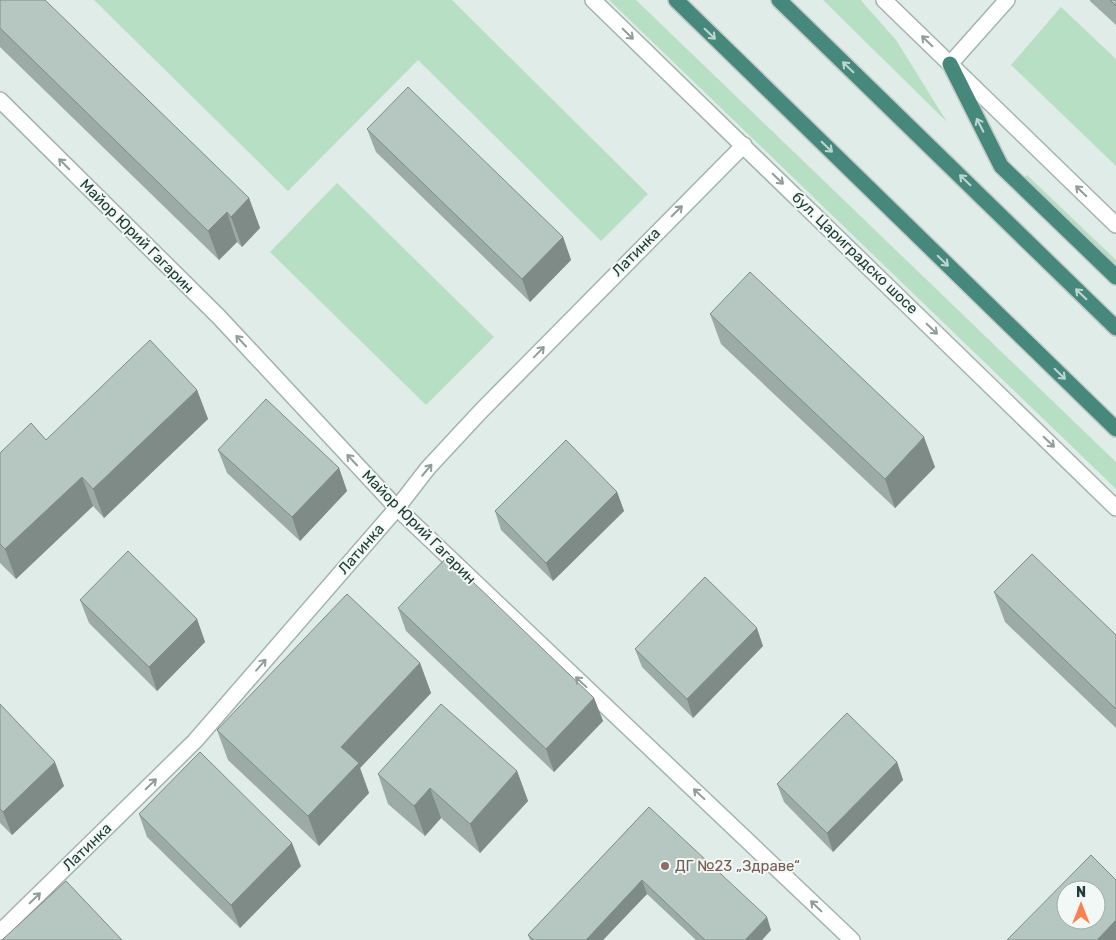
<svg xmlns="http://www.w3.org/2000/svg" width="1116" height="940" viewBox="0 0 1116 940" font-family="Rubik,sans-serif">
<rect width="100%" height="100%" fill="#e0ece7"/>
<!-- green -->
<g fill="#b7dfc4">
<polygon points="94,0 452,0 648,194 601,241 418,60 288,191"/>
<polygon points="609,0 636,0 1116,462 1116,489"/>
<polygon points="823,0 861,0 864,4 896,40 947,122"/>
<polygon points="1061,7 1116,59 1116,166 1011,65"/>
<polygon points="1027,175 1116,260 1116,268 1023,179"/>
<polygon points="337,183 494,337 426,405 270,252"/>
</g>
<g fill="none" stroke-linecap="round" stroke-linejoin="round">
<defs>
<g id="minor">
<polyline points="593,0 1116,508"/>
<polyline points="884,0 1116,225"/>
<polyline points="950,64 1007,0"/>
<polyline points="0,100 219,317 397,508 852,940"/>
<polyline points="0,932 195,741 397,508 428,468 480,412 744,145"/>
</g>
<g id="trunk">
<polyline points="676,0 1116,429"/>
<polyline points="779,0 1116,328"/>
<polyline points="950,64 1001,166 1116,277"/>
</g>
</defs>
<!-- minor casing -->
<use href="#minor" stroke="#a3b4af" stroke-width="18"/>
<!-- trunk casing -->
<use href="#trunk" stroke="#c1c9c7" stroke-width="18"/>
<!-- minor -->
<use href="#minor" stroke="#fff" stroke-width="15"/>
<!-- trunk -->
<use href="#trunk" stroke="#46887c" stroke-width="15"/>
</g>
<!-- wall -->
<g fill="#9caba5">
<polygon points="0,0 249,198 260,228 242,247 237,242 219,260 0,47"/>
<polygon points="1090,0 1116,0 1116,25 1090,1"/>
<polygon points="367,129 563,237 571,260 530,302 376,152"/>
<polygon points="710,314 935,467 895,508 721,344"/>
<polygon points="197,390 208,419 104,518 93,506 16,579 0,563 0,453 46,440"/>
<polygon points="218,450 339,468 347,491 300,541 227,473"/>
<polygon points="617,492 624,511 553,581 501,530 495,511"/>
<polygon points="994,592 1116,635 1116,728 1005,622"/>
<polygon points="80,600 197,619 205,642 157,691 89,623"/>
<polygon points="398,608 594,698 603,721 554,772 406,631"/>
<polygon points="763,646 693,718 642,667 635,649"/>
<polygon points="420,663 431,693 360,768 369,793 319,846 228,760 217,730"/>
<polygon points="0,704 64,786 12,835 0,823"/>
<polygon points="897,762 903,780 833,852 784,802 777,784"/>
<polygon points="517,771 528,801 480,853 441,818 425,836 388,804 378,774"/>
<polygon points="649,807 771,930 762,940 696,940 647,894 603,940 530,940 528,935"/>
<polygon points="139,814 301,866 240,928 147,837"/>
</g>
<!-- shaded-wall -->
<g fill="#7f8b86">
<polygon points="249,198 260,228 242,247 231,217"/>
<polygon points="227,212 237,242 219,260 208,231"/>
<polygon points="563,237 571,260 530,302 522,279"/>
<polygon points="197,390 208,419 104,518 93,489"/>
<polygon points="924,437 935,467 895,508 885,479"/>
<polygon points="339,468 347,491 300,541 292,517"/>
<polygon points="82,477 93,506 16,579 5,549"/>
<polygon points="617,492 624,511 553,581 546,563"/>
<polygon points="197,619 205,642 157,691 149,667"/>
<polygon points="757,628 763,646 693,718 687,699"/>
<polygon points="420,663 431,693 360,768 369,793 319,846 308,816 341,747"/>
<polygon points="594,698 603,721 554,772 546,749"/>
<polygon points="55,762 64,786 12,835 3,812"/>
<polygon points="897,762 903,780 833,852 827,833"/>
<polygon points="517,771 528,801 480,853 470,824"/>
<polygon points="430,788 441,818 425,836 414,806"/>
<polygon points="292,843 301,866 240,928 231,905"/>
<polygon points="642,880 647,894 603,940 586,940"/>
<polygon points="767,917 771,930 762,940 745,940"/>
<polygon points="1116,920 1116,940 1097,940"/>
</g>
<!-- building -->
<g fill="#b5c7c0" stroke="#7f8b86" fill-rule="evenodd">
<polygon points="0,0 45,0 249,198 231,217 227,212 208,231 0,28"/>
<polygon points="1110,0 1116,0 1116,6"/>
<polygon points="408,87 563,237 522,279 367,129"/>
<polygon points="750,272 924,437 885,479 710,314"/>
<polygon points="150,340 197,390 93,489 82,477 5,549 0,544 0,453 31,423 46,440"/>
<polygon points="266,399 339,468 292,517 218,450"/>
<polygon points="566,440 617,492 546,563 495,511"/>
<polygon points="128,551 197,619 149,667 80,600"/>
<polygon points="1032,554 1116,635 1116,709 994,592"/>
<polygon points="447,557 594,698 546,749 398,608"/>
<polygon points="705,577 757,628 687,699 635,649"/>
<polygon points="347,594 420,663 341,747 359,763 308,816 217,730"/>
<polygon points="0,704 55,762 3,812 0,809"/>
<polygon points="441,704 517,771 470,824 430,788 414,806 378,774"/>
<polygon points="847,713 897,762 827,833 777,784"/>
<polygon points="200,752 292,843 231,905 139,814"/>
<polygon points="649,807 767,917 745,940 705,940 642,880 586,940 534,940 528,935"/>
<path d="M1091,855L1116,880V920L1097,940H1007ZM1066,890H1096V920H1066Z"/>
<polygon points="66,881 122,940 2,940"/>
</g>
<!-- one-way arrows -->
<defs><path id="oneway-shaft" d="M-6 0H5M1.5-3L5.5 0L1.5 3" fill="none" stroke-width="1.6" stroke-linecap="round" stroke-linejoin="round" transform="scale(1.25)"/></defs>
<g stroke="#909e9b">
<use href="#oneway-shaft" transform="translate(628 34) rotate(44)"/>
<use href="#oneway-shaft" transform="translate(927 41) rotate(-136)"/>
<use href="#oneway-shaft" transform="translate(64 164) rotate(-135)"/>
<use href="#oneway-shaft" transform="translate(778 179) rotate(44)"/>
<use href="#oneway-shaft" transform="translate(1081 191) rotate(-136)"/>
<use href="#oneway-shaft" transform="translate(677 211) rotate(-45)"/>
<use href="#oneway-shaft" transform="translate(932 329) rotate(44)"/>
<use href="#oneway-shaft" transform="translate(241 341) rotate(-133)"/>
<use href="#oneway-shaft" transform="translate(539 352) rotate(-46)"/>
<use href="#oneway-shaft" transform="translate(1049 442) rotate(44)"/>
<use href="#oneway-shaft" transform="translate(352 460) rotate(-133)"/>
<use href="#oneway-shaft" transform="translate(427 470) rotate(-50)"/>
<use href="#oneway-shaft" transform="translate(261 665) rotate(-49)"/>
<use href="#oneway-shaft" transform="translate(581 682) rotate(-137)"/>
<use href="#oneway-shaft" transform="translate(151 784) rotate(-44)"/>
<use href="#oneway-shaft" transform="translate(699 794) rotate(-137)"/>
<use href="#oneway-shaft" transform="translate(35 898) rotate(-44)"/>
<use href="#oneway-shaft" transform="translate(816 906) rotate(-136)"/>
</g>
<g stroke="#bed6d1">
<use href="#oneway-shaft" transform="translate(710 34) rotate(44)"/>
<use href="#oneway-shaft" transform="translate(848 67) rotate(-136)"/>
<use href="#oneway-shaft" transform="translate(980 125) rotate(-117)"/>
<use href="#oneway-shaft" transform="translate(827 147) rotate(44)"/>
<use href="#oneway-shaft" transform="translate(965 180) rotate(-136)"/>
<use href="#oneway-shaft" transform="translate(943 261) rotate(44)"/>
<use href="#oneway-shaft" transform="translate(1081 294) rotate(-136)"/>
<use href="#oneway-shaft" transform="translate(1060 374) rotate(44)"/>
</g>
<!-- markers -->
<circle fill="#8d6e63" stroke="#f1f8f5" stroke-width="2" cx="665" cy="866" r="5"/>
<g text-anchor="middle" stroke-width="4" stroke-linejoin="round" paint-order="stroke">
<!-- street labels -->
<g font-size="15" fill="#203e37" stroke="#f1f8f5">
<text transform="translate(137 236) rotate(45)" y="5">Майор Юрий Гагарин</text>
<text transform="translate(636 252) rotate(-45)" y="5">Латинка</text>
<text transform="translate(855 253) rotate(44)" y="5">бул. Цариградско шосе</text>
<text transform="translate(419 527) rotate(45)" y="5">Майор Юрий Гагарин</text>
<text transform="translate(361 549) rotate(-49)" y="5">Латинка</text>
<text transform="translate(87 847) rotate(-44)" y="5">Латинка</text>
</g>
<!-- education labels -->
<g font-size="15" fill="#785e54" stroke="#f1f8f5" text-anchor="start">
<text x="675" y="871">ДГ №23 „Здраве“</text>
</g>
</g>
<!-- north arrow -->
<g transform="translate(1081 905)"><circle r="24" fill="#f1f8f5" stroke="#9daea9"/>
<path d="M0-4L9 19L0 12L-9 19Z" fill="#fb8050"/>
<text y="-8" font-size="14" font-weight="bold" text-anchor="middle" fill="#203e37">N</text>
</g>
</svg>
